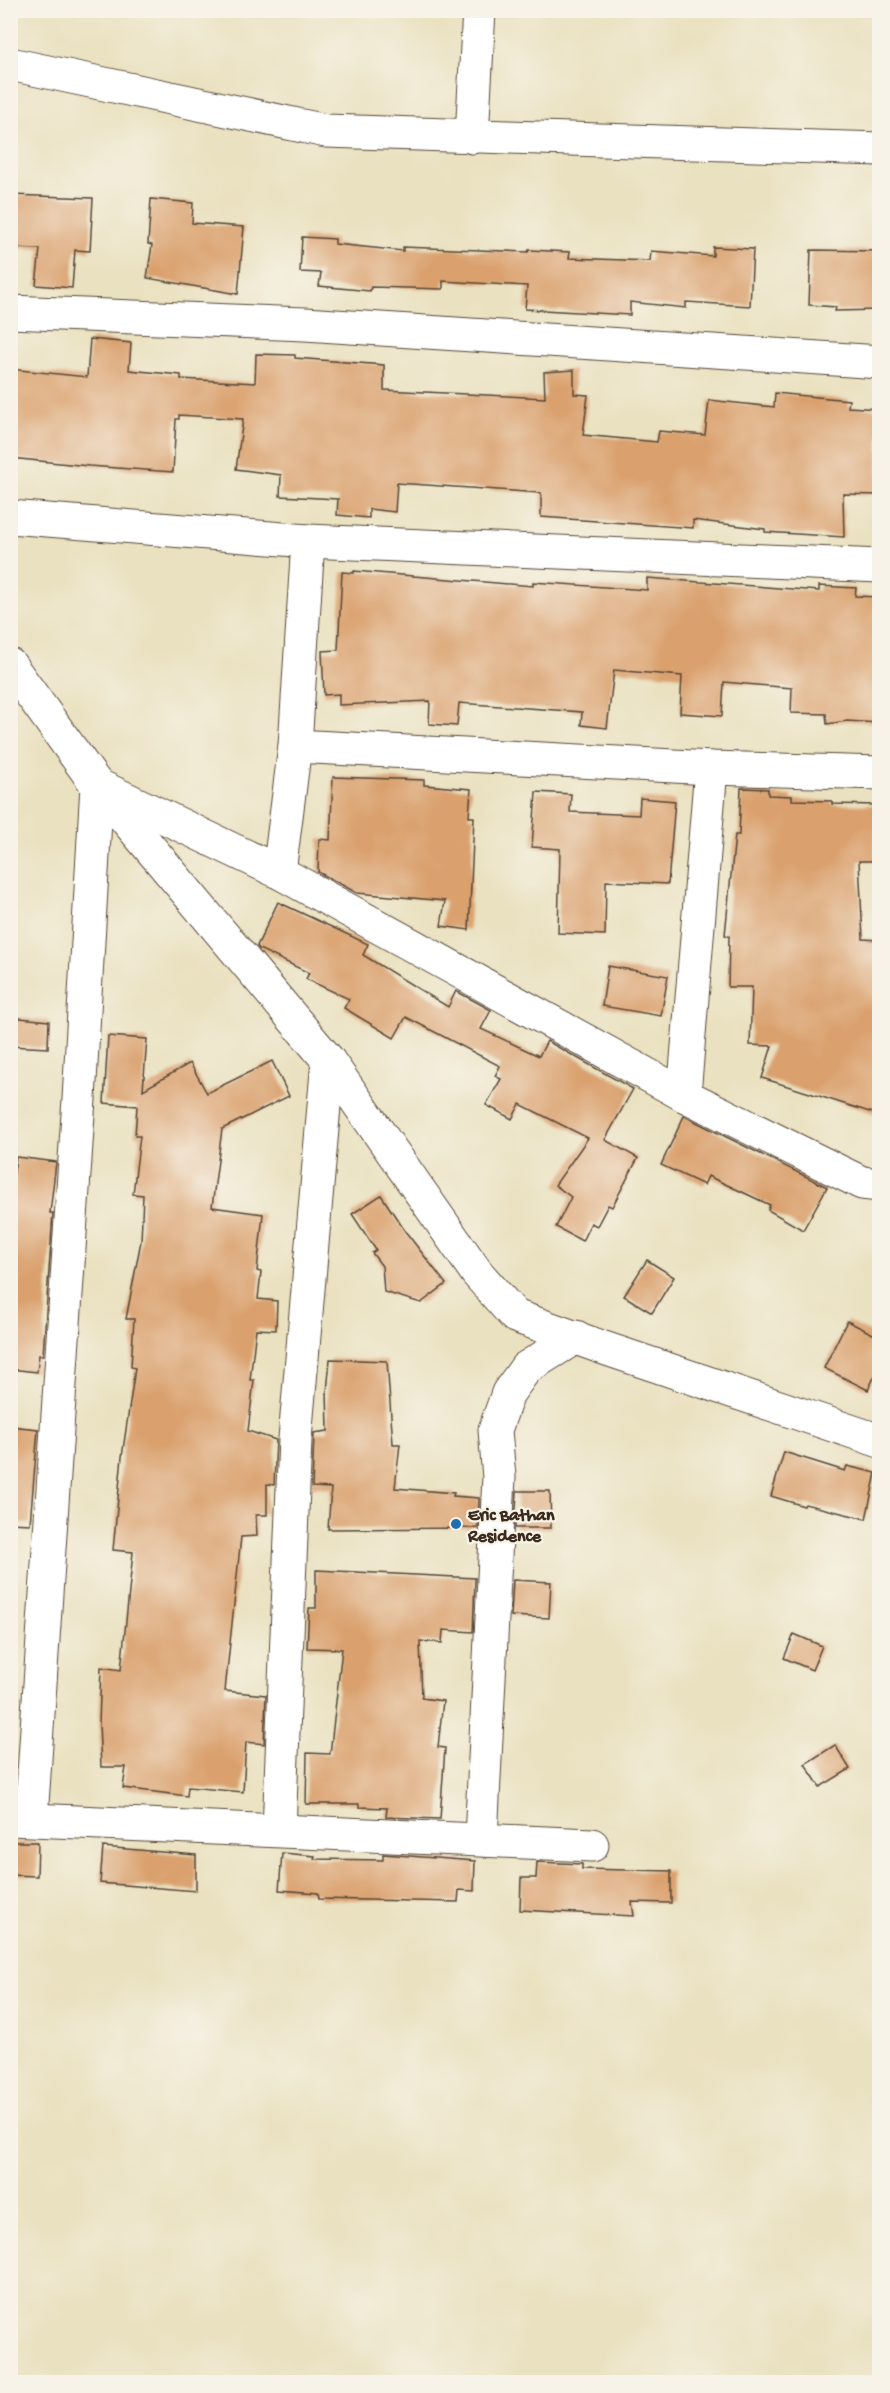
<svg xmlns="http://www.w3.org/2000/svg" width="890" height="2393" viewBox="0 0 890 2393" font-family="'Gochi Hand',sans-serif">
<rect width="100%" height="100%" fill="#f7f3e8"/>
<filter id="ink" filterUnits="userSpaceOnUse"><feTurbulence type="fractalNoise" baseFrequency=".0167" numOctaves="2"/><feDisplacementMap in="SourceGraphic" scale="12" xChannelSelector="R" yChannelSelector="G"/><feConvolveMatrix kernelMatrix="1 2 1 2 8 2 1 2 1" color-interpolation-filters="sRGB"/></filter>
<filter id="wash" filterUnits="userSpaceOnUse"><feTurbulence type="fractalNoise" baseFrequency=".008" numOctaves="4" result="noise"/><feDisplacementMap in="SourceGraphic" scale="24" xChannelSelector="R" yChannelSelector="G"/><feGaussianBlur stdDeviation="1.35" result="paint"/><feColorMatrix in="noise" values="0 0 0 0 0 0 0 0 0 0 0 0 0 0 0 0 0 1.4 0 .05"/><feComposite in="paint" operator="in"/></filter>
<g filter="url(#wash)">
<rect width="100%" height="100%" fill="#eae1c0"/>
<g id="blocks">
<!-- building -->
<g fill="#daa16e">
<polygon points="10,195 93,198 90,251 75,250 72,288 36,285 40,249 10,248"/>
<polygon points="151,199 193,203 192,223 244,227 238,294 147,278 152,245 148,244"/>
<polygon points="302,237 335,239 335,244 403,251 403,247 528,252 529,250 570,252 569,258 650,261 651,251 713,256 713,247 753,249 750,306 686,302 686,308 630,302 630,315 525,309 527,286 443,281 443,289 371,287 370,291 319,286 321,273 300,272"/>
<polygon points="811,250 879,251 879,310 835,311 836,307 809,305"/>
<polygon points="90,339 131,343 129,370 181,375 181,379 255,383 256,354 295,355 295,358 384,365 384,390 545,398 544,372 574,370 574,394 588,395 583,435 657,442 659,431 705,435 709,400 774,407 775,393 849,400 848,407 879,409 879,495 843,494 844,537 765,532 765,529 693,520 693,528 541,517 541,493 397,483 395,512 369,509 369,518 337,515 338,499 280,496 281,475 236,469 243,419 179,415 179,419 176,419 173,472 89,466 10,458 10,369 87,377"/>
<polygon points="354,571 533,586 533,582 647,590 647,578 819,591 819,586 856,588 855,596 879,597 879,723 847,721 827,724 826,714 791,713 792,688 724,682 722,716 680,713 682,676 614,670 607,728 581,725 582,712 459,703 457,726 429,724 430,701 339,705 339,694 324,695 322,651 338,650 342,572 354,573"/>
<polygon points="333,777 424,780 424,785 471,789 469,817 474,817 469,930 441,926 445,901 357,893 318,872 319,839 330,840"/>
<polygon points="741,788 768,789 768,795 792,796 792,800 832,801 832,804 877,805 875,861 859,861 863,939 879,940 879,1115 762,1078 772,1046 750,1045 752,987 728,987 729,936 725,935 735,835 739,835"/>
<polygon points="536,792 571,794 570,812 639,815 640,798 675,801 668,884 606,881 605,935 558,933 560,849 532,847"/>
<polygon points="278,902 368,944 363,955 448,1007 456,991 491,1010 481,1029 539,1056 547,1041 633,1089 605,1140 638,1158 612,1207 608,1205 597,1226 591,1223 582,1241 556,1227 571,1197 555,1185 588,1138 520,1104 512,1119 486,1105 501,1079 495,1076 500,1066 406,1017 394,1038 344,1008 349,999 306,979 309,973 259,949 257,946"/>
<polygon points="608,966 668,976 661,1016 602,1006"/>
<polygon points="10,1017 49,1021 48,1048 10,1046"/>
<polygon points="108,1036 147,1039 143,1090 190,1063 207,1093 272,1061 289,1096 222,1129 212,1207 263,1214 257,1271 261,1272 258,1299 277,1301 276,1330 256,1329 250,1380 254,1380 248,1431 276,1440 274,1485 267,1484 267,1515 256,1515 257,1536 241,1537 225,1691 266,1695 264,1744 246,1742 243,1792 188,1787 187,1796 123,1788 126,1767 101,1767 99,1724 101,1667 121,1670 133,1552 113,1550 122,1457 135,1368 131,1367 134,1319 126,1319 141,1241 143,1195 133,1194 140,1136 135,1136 137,1106 104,1103"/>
<polygon points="684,1116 827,1187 803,1230 768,1210 770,1205 708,1176 704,1185 661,1165"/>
<polygon points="16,1157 56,1162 50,1213 53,1213 43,1355 39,1355 37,1372 10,1369 10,1201"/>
<polygon points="381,1195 405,1231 446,1284 421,1303 384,1292 382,1266 372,1253 376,1250 352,1214"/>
<polygon points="647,1260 674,1277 652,1313 624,1296"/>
<polygon points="847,1321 879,1337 879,1367 868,1390 824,1368"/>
<polygon points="330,1359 387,1361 393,1444 400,1444 395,1488 454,1493 453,1496 479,1498 478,1528 328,1529 331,1488 312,1487 314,1433 328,1431 327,1392"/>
<polygon points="10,1426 38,1429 30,1524 10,1523"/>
<polygon points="784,1452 845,1471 847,1466 876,1473 866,1519 805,1504 804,1506 771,1496"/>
<polygon points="517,1491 550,1491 551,1528 515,1528"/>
<polygon points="316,1570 475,1578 473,1632 443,1630 442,1643 420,1641 422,1698 443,1701 438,1747 445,1748 440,1819 386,1817 387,1808 359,1807 359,1804 306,1804 307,1753 330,1754 342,1649 307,1648 309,1608 316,1608"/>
<polygon points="513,1580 551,1582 549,1618 511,1616"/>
<polygon points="794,1634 822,1646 812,1670 784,1658"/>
<polygon points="835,1745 850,1769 820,1787 805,1764"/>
<polygon points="10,1842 38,1842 37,1876 10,1875"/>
<polygon points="103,1847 196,1855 196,1891 100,1883"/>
<polygon points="282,1853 315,1856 314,1859 383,1860 383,1854 475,1861 474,1891 459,1890 458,1902 319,1899 318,1893 279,1890"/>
<polygon points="537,1862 582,1864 582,1869 671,1871 671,1903 632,1902 634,1916 520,1910 521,1878 536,1878"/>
</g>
</g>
</g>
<g filter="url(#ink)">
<use href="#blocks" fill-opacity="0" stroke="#554536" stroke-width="1.5"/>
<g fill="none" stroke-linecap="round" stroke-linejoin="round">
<defs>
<g id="street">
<polyline points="10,64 326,131 880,149"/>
<polyline points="472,137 479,10"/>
<polyline points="10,312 305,324 880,362"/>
<polyline points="10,517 308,541 880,566"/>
<polyline points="10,665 97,785 328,1060 477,1273 515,1316 601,1347 880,1441"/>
<polyline points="295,746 711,768 880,773"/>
<polyline points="279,872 295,746 308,541"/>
<polyline points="684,1095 711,768"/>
<polyline points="10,1819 592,1845"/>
<polyline points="31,1819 79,1099 97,785 279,872 684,1095 862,1183 880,1185"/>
<polyline points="279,1830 295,1439 328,1060"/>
<polyline points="481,1839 499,1477 495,1430 508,1393 526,1368 576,1337"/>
</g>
</defs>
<!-- street casing -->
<use href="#street" stroke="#554536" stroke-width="35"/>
<!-- street -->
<use href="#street" stroke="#fff" stroke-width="33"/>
</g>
</g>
<!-- markers -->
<circle fill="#1f6fb2" stroke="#f7f3e8" stroke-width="2" cx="456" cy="1524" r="6"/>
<g text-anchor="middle" stroke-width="4.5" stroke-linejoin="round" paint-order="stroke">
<!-- poi labels -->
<g font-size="18" font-weight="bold" fill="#3b2a1e" stroke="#f7f3e8" text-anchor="start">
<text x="468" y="1520">Eric Bathan<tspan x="468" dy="21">Residence</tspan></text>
</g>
</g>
<!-- margin -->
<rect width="890" height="2393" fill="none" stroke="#f7f3e8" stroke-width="36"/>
</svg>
